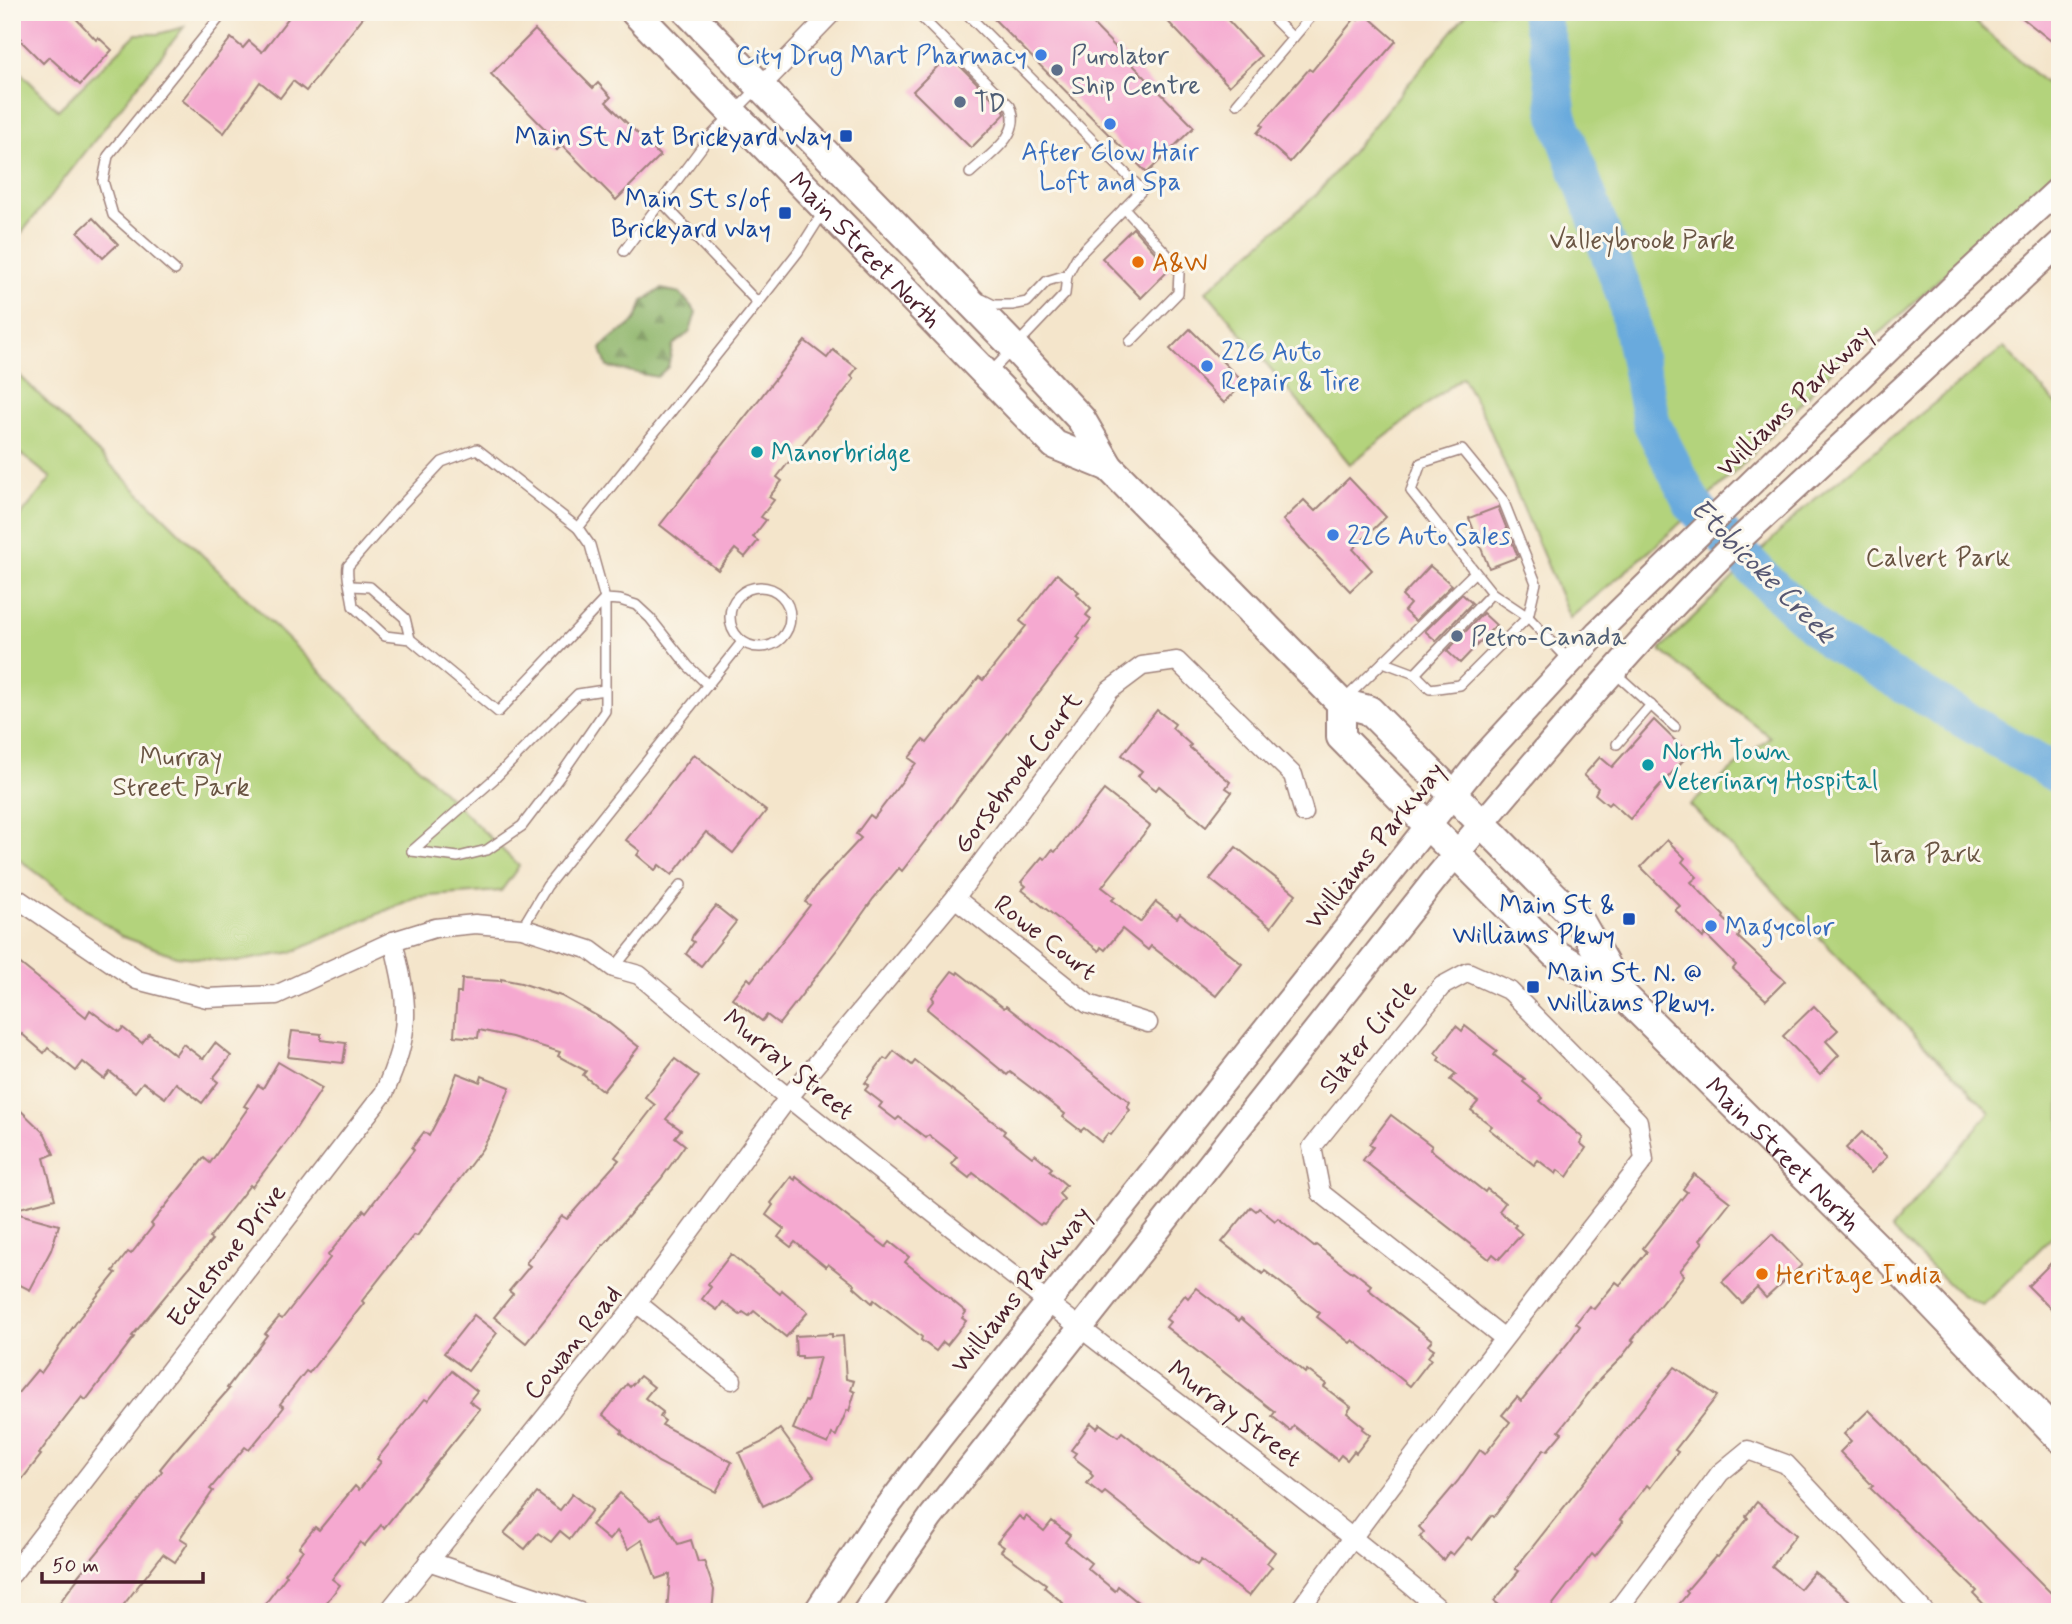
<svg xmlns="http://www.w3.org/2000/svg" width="2072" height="1624" viewBox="0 0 2072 1624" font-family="Mynerve,sans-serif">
<defs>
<pattern id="forest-firs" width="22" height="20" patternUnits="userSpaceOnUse" patternTransform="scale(1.75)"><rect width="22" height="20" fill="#8eb56b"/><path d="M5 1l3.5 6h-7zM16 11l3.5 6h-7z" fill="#769358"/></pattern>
</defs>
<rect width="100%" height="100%" fill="#fbf7ec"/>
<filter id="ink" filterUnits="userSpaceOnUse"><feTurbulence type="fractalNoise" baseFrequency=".0143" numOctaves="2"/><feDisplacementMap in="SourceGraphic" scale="14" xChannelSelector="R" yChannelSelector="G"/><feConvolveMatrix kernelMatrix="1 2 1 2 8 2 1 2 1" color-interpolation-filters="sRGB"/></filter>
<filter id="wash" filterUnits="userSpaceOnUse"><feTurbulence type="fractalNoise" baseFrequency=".00686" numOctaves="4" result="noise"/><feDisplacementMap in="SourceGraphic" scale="28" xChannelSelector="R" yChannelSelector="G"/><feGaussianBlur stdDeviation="1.57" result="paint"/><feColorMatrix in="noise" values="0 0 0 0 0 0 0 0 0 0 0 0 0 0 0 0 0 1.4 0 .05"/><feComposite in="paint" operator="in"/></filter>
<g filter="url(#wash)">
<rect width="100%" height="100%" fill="#f4e5cb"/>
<!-- green -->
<g fill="#b3d37b" stroke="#7e7953" stroke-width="2">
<polygon points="1468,12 1964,12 2060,96 2060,168 1885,329 1835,367 1738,469 1658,544 1570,618 1486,420 1462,377 1350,464 1206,291 1317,194"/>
<polygon points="184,27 12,245 12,64 58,110 136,34 158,34"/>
<polygon points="2004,347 2060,408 2060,1229 1983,1305 1963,1296 1954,1289 1891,1229 1990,1112 1690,805 1770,737 1660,650 1804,508"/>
<polygon points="12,368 519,866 501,891 416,897 293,952 235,962 176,956 121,936 12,854 12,527 51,478 12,447"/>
</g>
<!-- forest -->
<path fill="url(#forest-firs)" stroke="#6c6a4b" stroke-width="2" d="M661,289L680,293L696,312L690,332L673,345L668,367L657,377L607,367L601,349C616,327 634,336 643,301Z"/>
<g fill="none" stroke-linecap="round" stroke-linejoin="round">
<!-- river -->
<polyline stroke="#69aadd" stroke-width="38" points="1539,12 1548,44 1558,116 1626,298 1652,424 1693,505 1766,581 1831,641 2060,776"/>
</g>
<g id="blocks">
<!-- building -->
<g fill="#f5a9d0">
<polygon points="12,12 70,12 96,40 98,37 112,50 80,85 49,57 43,63 19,39 21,38 12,30"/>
<polygon points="293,12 367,12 306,91 293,81 280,98 260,82 224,133 182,100 231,38 243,48 249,41 262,52"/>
<polygon points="987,12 1081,12 1194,127 1147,173"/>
<polygon points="1159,12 1216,12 1223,19 1225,17 1261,56 1229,86"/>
<polygon points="2015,12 2060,12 2060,48"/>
<polygon points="1364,13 1396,41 1290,162 1257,133 1263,126 1261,124 1309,69 1312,71 1355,18 1358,20"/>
<polygon points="535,30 593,88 598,83 611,97 606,102 660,156 616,200 562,145 557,150 542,136 547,131 491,74"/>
<polygon points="949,55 1004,110 1005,114 971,148 913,91"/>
<polygon points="93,218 118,244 103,258 78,232"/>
<polygon points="1133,228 1170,269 1141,298 1102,258"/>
<polygon points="1190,329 1244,383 1224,403 1170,349"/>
<polygon points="805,341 827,358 833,350 857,368 851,376 854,379 777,477 782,481 769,497 774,500 761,517 766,520 753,537 758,541 745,557 735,549 718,570 660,525"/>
<polygon points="1349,478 1386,517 1353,549 1372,570 1350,591 1283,520 1304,500 1315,511"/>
<polygon points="1498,507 1518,557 1489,568 1469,518"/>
<polygon points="1430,566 1452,585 1415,621 1404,611 1410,604 1402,596"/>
<polygon points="1057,574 1079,592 1076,594 1091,609 1086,615 1091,619 1077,637 1080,639 902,871 899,868 873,899 839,947 779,1024 767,1015 762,1021 732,998 748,978 751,981 776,949 810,905 805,902 819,883 861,838 856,834 870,815 874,818 916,763 909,758 923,740 927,743 979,677 983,680 1026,626 1020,621"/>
<polygon points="1462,594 1472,603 1436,641 1425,631"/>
<polygon points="1483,613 1496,625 1460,663 1447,651"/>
<polygon points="1157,710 1175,724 1172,728 1191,745 1189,747 1230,782 1226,788 1232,792 1206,826 1159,786 1156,790 1138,776 1142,771 1122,755"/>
<polygon points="1654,720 1689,754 1630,819 1611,802 1608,805 1595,794 1598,788 1584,775 1600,757 1612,767"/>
<polygon points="694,754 766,811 733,853 706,832 672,875 659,865 655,870 637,855 640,851 626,840"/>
<polygon points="1104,790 1150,826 1102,887 1115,897 1112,900 1140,922 1156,902 1177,918 1180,914 1242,964 1216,996 1151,946 1148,950 1122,929 1105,950 1101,947 1099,951 1022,890 1026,886 1021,882 1042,857 1045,859 1052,850 1055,852"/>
<polygon points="1667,840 1685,858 1682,862 1697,877 1691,882 1724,916 1723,918 1740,934 1738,937 1785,981 1766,1000 1733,969 1736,965 1705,934 1703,938 1675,910 1680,906 1641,867"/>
<polygon points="1236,847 1296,894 1271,927 1210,879"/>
<polygon points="716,906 736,922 701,966 686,954 694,942 691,940 693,935"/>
<polygon points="12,957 86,1017 90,1010 119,1032 123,1028 142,1043 149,1034 175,1055 183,1044 203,1059 215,1043 231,1056 213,1078 218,1082 202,1103 176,1083 165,1098 143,1082 135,1092 110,1072 104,1079 83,1062 76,1071 48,1048 44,1053 22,1034 12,1046"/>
<polygon points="952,971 957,974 958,972 1004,1008 1006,1006 1130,1102 1127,1107 1130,1110 1111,1135 1108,1133 1101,1142 1084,1128 1081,1131 1063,1117 1065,1114 1047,1100 1010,1072 1007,1075 927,1009 934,1000 932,997"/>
<polygon points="462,979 501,981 501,979 521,983 561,996 606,1021 639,1047 603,1091 583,1075 586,1071 558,1056 560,1052 512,1037 479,1030 478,1038 454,1036 457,993 461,993"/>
<polygon points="1814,1006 1838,1030 1826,1041 1839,1055 1820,1075 1783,1036"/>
<polygon points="1456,1026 1462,1031 1465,1026 1497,1051 1494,1055 1525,1079 1523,1082 1543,1098 1540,1101 1583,1138 1580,1143 1586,1148 1567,1177 1558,1170 1556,1174 1538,1160 1534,1165 1489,1129 1492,1126 1471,1110 1478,1102 1450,1080 1456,1074 1438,1060 1440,1057 1435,1053"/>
<polygon points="292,1031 321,1034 321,1040 346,1043 343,1063 288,1057"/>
<polygon points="894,1051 912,1065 915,1061 1005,1131 1003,1134 1032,1157 1035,1154 1052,1168 1049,1171 1066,1185 1059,1194 1064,1199 1044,1224 1042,1223 1040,1225 973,1173 969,1178 951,1164 957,1157 929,1135 926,1138 899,1117 896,1120 879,1107 882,1103 865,1090 869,1085 865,1083 884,1058 887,1060"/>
<polygon points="675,1059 699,1077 666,1119 681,1130 675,1137 685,1145 661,1179 604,1244 526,1343 494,1317 513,1294 509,1291 530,1266 526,1263 562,1216 567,1219 619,1160 615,1157 655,1105 645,1097"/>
<polygon points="278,1062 322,1088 313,1102 289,1139 252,1187 250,1185 209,1238 212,1240 132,1336 134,1337 86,1400 82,1397 57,1429 39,1454 41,1455 12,1492 12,1400 37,1370 41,1373 80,1317 116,1273 113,1271 128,1252 131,1254 153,1226 151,1224 204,1158 210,1163 248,1108 244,1106 258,1085 263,1088"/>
<polygon points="457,1073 480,1082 482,1076 510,1087 494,1128 482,1149 417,1236 414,1235 397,1256 362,1301 364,1303 309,1373 306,1371 280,1404 284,1407 269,1426 249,1450 245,1447 210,1489 213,1491 180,1538 188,1543 175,1562 163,1554 118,1612 73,1612 60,1602 78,1578 77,1577 133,1509 162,1471 160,1469 173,1453 229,1389 227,1388 267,1335 265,1334 279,1317 282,1319 312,1281 330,1258 328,1255 364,1210 366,1212 414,1150 412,1148 424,1132 429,1136 445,1105"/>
<polygon points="12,1102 45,1134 54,1154 44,1158 55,1199 12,1210"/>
<polygon points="1391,1115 1432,1146 1430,1149 1485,1192 1487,1189 1505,1203 1499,1211 1516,1225 1514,1227 1522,1234 1499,1259 1493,1254 1489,1259 1363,1160 1373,1147 1369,1144"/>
<polygon points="1862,1132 1887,1157 1871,1173 1846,1148"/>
<polygon points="1694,1174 1730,1202 1700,1240 1703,1242 1680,1271 1684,1275 1632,1340 1634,1341 1620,1359 1600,1379 1559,1431 1562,1433 1547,1451 1544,1449 1494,1517 1492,1515 1472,1540 1468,1537 1453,1555 1449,1552 1443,1560 1420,1537 1424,1532 1419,1527 1458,1481 1480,1450 1485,1454 1510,1422 1502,1415 1517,1397 1521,1401 1568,1343 1580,1326 1576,1323 1589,1306 1594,1309 1616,1282 1620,1285 1647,1252 1643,1248 1687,1192 1683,1189"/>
<polygon points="791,1177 795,1180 796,1177 886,1247 890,1242 909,1257 905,1262 966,1312 962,1318 966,1321 947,1345 943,1342 936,1351 921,1340 922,1337 874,1300 872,1303 854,1287 855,1285 828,1264 826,1267 795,1242 791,1247 778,1237 784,1229 766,1215 773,1205 771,1203"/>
<polygon points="1251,1207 1256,1211 1259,1208 1275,1221 1278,1218 1314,1247 1316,1245 1352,1272 1353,1271 1371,1285 1368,1289 1432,1340 1428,1345 1434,1349 1428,1357 1431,1359 1410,1386 1353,1340 1350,1343 1317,1317 1320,1313 1265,1271 1263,1274 1222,1242"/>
<polygon points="12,1212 59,1225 51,1250 30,1290 12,1281"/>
<polygon points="1772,1234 1802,1265 1766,1298 1757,1288 1742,1303 1722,1282"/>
<polygon points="731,1254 780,1294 782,1290 808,1312 786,1337 754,1311 749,1316 743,1312 740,1315 723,1302 717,1310 702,1299 711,1287 708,1284"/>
<polygon points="2060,1254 2060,1318 2028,1286"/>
<polygon points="1196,1288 1239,1321 1241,1318 1305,1373 1307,1370 1326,1384 1324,1387 1351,1407 1347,1413 1364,1427 1362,1429 1370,1435 1356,1453 1354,1451 1347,1460 1341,1455 1337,1460 1294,1426 1290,1431 1272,1416 1275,1412 1166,1327 1170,1322 1166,1319 1185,1295 1188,1298"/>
<polygon points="474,1315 497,1333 468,1371 444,1353"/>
<polygon points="832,1334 832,1337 843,1336 846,1379 854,1381 851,1390 855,1392 849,1411 847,1410 836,1436 832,1434 828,1444 793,1429 805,1401 807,1402 820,1357 802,1358 802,1356 796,1356 795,1336"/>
<polygon points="1675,1367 1717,1396 1675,1450 1678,1452 1659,1476 1650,1488 1647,1485 1620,1520 1623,1522 1595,1557 1592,1554 1547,1612 1508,1612 1494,1601 1519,1571 1515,1569"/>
<polygon points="452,1371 477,1391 469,1401 480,1409 384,1528 381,1525 364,1546 360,1542 332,1579 340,1585 319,1612 259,1612 287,1575 285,1574 303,1550 299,1547 315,1527 319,1530 355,1486 359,1490 381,1462 377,1459 425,1399 428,1401"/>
<polygon points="640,1376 654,1387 645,1398 663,1412 660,1417 665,1421 662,1425 732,1462 716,1492 658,1462 621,1433 623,1431 603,1415 627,1384 630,1387"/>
<polygon points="1869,1410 2060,1602 2060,1612 1991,1612 1974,1594 1977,1591 1870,1488 1873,1486 1840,1452 1851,1441 1844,1434"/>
<polygon points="1091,1423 1097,1428 1100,1424 1118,1437 1122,1432 1275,1552 1267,1563 1272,1567 1249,1596 1201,1560 1197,1565 1105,1492 1102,1495 1087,1483 1093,1476 1090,1473 1091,1471 1073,1457 1076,1453 1071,1450"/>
<polygon points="780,1429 814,1476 790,1493 763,1506 739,1453 761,1443"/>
<polygon points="537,1493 560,1510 572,1494 592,1510 570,1539 560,1531 551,1542 538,1533 525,1549 504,1533"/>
<polygon points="620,1493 651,1520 660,1515 678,1544 691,1540 698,1562 704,1561 714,1590 712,1612 667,1612 670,1574 656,1579 642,1540 628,1549 617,1531 609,1540 591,1525"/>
<polygon points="1757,1502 1796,1535 1772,1566 1800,1589 1814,1572 1849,1600 1840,1612 1673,1612 1688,1593 1686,1591 1716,1556 1718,1557 1748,1518 1746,1516"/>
<polygon points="1019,1516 1024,1520 1026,1516 1044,1531 1052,1521 1070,1535 1065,1542 1091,1563 1087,1568 1115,1591 1118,1586 1150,1612 1056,1612 1063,1603 1044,1587 1046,1584 1001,1551 1004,1547 997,1542"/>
</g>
</g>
</g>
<g filter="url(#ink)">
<use href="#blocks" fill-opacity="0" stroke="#9f827b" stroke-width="2"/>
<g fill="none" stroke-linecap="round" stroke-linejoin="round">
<defs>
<g id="lane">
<polyline points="965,12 1142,190 1077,257 1067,275 1065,294 989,374"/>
<polyline points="1267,12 1293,38"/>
<path d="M921,17L1010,106C1024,134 989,155 970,173"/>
<polyline points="1237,104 1315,12"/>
<polyline points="661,201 758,303"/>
<polyline points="1124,208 1176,264 1179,273 1178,293 1130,342"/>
<polyline points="624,251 708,139 757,89"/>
<polyline points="175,270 113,215 103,181 108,156 224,12"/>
<polyline points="982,299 994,305 1012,305 1027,302 1047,281 1067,275"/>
<polygon points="1462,450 1503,500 1536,583 1528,617 1492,593 1411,491 1421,463"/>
<polyline points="578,528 758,303 798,252 824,211"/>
<polyline points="352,586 370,587 405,618 410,639"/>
<circle cx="760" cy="617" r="30"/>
<polyline points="1383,662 1475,572"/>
<polyline points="1615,673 1675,727"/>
<polyline points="1415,674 1492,593"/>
<polyline points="1345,699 1383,662 1415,674 1430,689 1460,685 1528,617 1569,660"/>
<polyline points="1617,744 1651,705"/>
<path d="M412,851L458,857L487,850L522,826L560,776L605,711V599L590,545L578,528L477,449L442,462L394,513L348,566C346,580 352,592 353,606L385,636L410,639L498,712L605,599L620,600L636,605L650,618L688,666L708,685"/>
<polyline points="412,851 494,779 578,694 604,690"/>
<polyline points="522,928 547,886 742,642"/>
<polyline points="614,968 681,885"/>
</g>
<g id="street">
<polyline points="761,86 833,12"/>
<path d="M12,895L137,980L207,998L276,995L393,941L435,928L475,924L522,928L590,950L614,968L639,975C794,1105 954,1230 1114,1354C1225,1439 1336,1522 1443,1612"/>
<polyline points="955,898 1088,1004 1148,1023"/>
<polyline points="637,1303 732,1380"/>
<polyline points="428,1561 580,1612"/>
<path d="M12,1574L384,1093C412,1030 409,1006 393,941"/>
<polyline points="388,1612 637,1303 788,1098 955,898 1110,690 1142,666 1177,661 1293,775 1304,813"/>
<path d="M1298,1612C1409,1458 1527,1309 1644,1160L1638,1121L1510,991L1468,972L1442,986L1312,1147L1321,1193L1504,1338"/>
<polyline points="1616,1612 1720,1473 1748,1450 1786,1464 1925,1612"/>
</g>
<g id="secondary">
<polyline points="816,1612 873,1526 939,1439 1482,758 1598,632 1956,284 2060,188"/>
<path d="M865,1612L931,1517L1436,878C1531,766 1625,652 1729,549L2060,243"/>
</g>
<g id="primary">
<path id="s1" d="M635,12L1055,445L1109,467"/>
<polyline points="688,12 1015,348 1081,419 1109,467 1341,703 1369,710 1581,923 1620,992"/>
<path id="s2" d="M1341,703V737L1554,953L1620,992L1887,1257L2060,1438"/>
</g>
</defs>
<!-- lane casing -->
<use href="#lane" stroke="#9f827b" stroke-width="12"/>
<!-- street casing -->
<use href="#street" stroke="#9f827b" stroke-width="21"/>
<!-- secondary casing -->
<use href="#secondary" stroke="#9f827b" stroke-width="28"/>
<!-- primary casing -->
<use href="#primary" stroke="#9f827b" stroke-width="32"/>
<!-- lane -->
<use href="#lane" stroke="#fff" stroke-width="9"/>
<!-- street -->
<use href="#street" stroke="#fff" stroke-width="18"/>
<!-- secondary -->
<use href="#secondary" stroke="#fff" stroke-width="24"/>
<!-- primary -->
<use href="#primary" stroke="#fff" stroke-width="28"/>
</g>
</g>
<!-- markers -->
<g fill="#3f7fe0" stroke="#fbf7ec" stroke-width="2.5">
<circle cx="1041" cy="55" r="7"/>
<circle cx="1110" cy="124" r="7"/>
<circle cx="1207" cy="366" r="7"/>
<circle cx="1333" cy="535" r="7"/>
<circle cx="1711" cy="926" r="7"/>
</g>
<g fill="#5c6f8a" stroke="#fbf7ec" stroke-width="2.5">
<circle cx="1057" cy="70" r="7"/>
<circle cx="960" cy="102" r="7"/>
<circle cx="1457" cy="636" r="7"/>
</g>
<g fill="#1a4fb4" stroke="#fbf7ec" stroke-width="2.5">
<rect x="839" y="129" width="14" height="14" rx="3.5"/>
<rect x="778" y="206" width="14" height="14" rx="3.5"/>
<rect x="1622" y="912" width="14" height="14" rx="3.5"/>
<rect x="1526" y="980" width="14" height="14" rx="3.5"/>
</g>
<g fill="#e8710a" stroke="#fbf7ec" stroke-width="2.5">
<circle cx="1138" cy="262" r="7"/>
<circle cx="1762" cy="1274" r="7"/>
</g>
<g fill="#0f9aa8" stroke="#fbf7ec" stroke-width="2.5">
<circle cx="757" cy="452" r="7"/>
<circle cx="1648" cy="765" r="7"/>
</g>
<g text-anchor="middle" stroke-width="6" stroke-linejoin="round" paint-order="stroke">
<!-- shop labels -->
<g font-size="26" fill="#366cbe" stroke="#fbf7ec" text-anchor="start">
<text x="1027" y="64" text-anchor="end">City Drug Mart Pharmacy</text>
<text x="1110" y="160" text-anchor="middle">After Glow Hair<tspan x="1110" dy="30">Loft and Spa</tspan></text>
<text x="1221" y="360">22G Auto<tspan x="1221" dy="30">Repair &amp; Tire</tspan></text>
<text x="1347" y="544">22G Auto Sales</text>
<text x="1725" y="935">Magycolor</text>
</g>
<!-- service labels -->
<g font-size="26" fill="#4e5e75" stroke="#fbf7ec" text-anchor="start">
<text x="1071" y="64">Purolator<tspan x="1071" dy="30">Ship Centre</tspan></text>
<text x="974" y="111">TD</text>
<text x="1471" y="645">Petro-Canada</text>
</g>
<!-- transit labels -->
<g font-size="26" fill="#164399" stroke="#fbf7ec" text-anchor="end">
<text x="832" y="145">Main St N at Brickyard Way</text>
<text x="771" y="207">Main St s/of<tspan x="771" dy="30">Brickyard Way</tspan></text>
<text x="1615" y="913">Main St &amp;<tspan x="1615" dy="30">Williams Pkwy</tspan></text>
<text x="1547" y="981" text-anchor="start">Main St. N. @<tspan x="1547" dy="30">Williams Pkwy.</tspan></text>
</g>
<!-- park labels -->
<g font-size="26" fill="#6a5543" stroke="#fbf7ec">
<text x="1642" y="248">Valleybrook Park</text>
<text x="1938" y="566">Calvert Park</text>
<text x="181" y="765">Murray<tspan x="181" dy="30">Street Park</tspan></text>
<text x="1925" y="862">Tara Park</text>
</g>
<!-- street labels -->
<g font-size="26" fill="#4a1f2b" stroke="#fbf7ec">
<text dy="9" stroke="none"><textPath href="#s1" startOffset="331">Main Street North</textPath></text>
<text transform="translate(1794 400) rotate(-44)" y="9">Williams Parkway</text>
<text transform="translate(1017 772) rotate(-53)" y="9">Gorsebrook Court</text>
<text transform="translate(1374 845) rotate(-51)" y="9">Williams Parkway</text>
<text transform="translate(1046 937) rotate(38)" y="9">Rowe Court</text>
<text transform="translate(1367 1036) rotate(-51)" y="9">Slater Circle</text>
<text transform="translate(789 1064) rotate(39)" y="9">Murray Street</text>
<text dy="9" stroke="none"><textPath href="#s2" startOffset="644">Main Street North</textPath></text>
<text transform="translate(226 1255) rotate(-52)" y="9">Ecclestone Drive</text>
<text transform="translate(1020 1289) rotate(-51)" y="9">Williams Parkway</text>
<text transform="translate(572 1342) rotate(-51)" y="9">Cowan Road</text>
<text transform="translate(1235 1413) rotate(37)" y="9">Murray Street</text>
</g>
<!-- food labels -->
<g font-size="26" fill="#c56008" stroke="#fbf7ec" text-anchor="start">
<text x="1152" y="271">A&amp;W</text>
<text x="1776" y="1283">Heritage India</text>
</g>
<!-- culture labels -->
<g font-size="26" fill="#0d838f" stroke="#fbf7ec" text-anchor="start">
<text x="771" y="461">Manorbridge</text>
<text x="1662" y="759">North Town<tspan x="1662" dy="30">Veterinary Hospital</tspan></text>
</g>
<!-- water labels -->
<g font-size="28" font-style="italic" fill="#565772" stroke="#fbf7ec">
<text transform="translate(1764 570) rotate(45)" y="10">Etobicoke Creek</text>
</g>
</g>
<!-- margin -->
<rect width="2072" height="1624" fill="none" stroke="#fbf7ec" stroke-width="42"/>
<!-- scale -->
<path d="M42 1572v10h161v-10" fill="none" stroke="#4a1f2b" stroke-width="3.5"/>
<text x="52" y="1572" font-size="21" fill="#4a1f2b" stroke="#fbf7ec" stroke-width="5" paint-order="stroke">50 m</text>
</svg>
